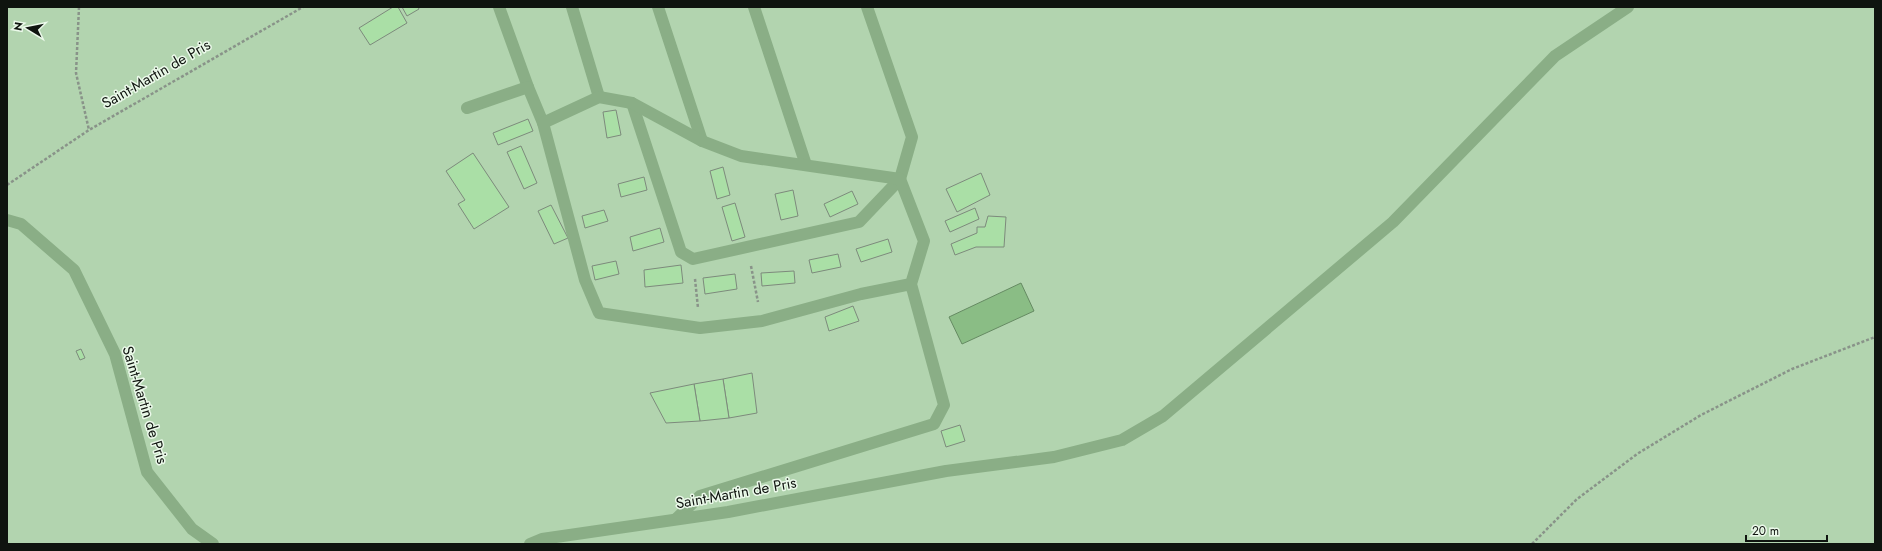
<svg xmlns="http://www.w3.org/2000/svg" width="1882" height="551" viewBox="0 0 1882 551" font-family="Jost,sans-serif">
<rect width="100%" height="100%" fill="#ebf9ea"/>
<!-- green -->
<rect fill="#b2d4af" x="7" y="7" width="1868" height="537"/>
<!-- water -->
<polygon fill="#8abd85" stroke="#658a62" points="1021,283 1034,311 962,344 949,317"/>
<!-- building -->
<g fill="#aadfa6" stroke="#7d8a7c">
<polygon points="393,7 398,7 407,23 370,45 359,28"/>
<polygon points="402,7 418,7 419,9 407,16"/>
<polygon points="616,110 621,135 607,138 603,112"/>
<polygon points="528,119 533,131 498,145 493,133"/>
<polygon points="521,146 537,183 524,189 507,152"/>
<polygon points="473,153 509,207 474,229 458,204 465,200 446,171"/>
<polygon points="723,167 730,195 717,199 710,171"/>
<polygon points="981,173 990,195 957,212 946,189"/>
<polygon points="644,177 647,190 621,197 618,184"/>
<polygon points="793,190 798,216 781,220 775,194"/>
<polygon points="852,191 858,204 830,217 824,204"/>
<polygon points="735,203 745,237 732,241 722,207"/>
<polygon points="551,205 568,238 554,244 538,211"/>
<polygon points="975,208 979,219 950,232 945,221"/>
<polygon points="604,210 608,221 585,228 582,216"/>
<polygon points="988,216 1006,217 1004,247 976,247 955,255 951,244 977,233 977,227 985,227"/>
<polygon points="660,228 664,242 633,251 630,237"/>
<polygon points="888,239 892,252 861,262 856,249"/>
<polygon points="838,254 841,267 812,273 809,260"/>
<polygon points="616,261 619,274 595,280 592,266"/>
<polygon points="681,265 683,283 645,287 644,270"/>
<polygon points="794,271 795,283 762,286 761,273"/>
<polygon points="735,274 737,289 705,294 703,278"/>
<polygon points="853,306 859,321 829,331 825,317"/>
<polygon points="81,349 85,358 80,360 76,351"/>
<polygon points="752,373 757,413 729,418 723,379"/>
<polygon points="723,379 729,418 700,421 694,384"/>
<polygon points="694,384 700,421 666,423 650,393"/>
<polygon points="960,425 965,441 946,447 941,431"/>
</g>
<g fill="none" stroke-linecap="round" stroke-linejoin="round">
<!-- path -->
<g stroke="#899389" stroke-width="2.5" stroke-dasharray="3 2" stroke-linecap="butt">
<polyline points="79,7 76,73 89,130"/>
<polyline points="7,185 89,130 303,7"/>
<polyline points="751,266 758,302"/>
<polyline points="695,279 698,308"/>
<polyline points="1532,544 1577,499 1637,454 1701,415 1792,369 1875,337"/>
</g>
<!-- lane -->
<g stroke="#8aae86" stroke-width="12">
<polyline points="499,7 528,87"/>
<polyline points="572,7 599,97"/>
<polyline points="658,7 702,141"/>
<polyline points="754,7 806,165"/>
<polyline points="632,103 681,252 693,259 859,222 900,179 912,137 867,7"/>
<polyline points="467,108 528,87 543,123"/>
<polyline points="676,519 700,496 934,424 944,405 911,284 861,294 762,321 700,328 599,313 585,280 543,123 599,97 632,103 702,141 741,156 900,179 924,241 911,284"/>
</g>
<!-- street -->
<g stroke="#8aae86" stroke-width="12">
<polyline points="7,220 21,224 74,270 115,354 147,472 192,529 213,544"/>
<polyline points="530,544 542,539 728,512 946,471 1054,457 1122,440 1163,416 1393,222 1555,56 1628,7"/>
</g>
</g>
<g text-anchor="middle" stroke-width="3" stroke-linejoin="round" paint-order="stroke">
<!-- street labels -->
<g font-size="15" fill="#0f140f" stroke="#ebf9ea">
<text transform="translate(156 74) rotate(-30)" y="5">Saint-Martin de Pris</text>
<text transform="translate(145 405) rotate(73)" y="5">Saint-Martin de Pris</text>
<text transform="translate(736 493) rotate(-10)" y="5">Saint-Martin de Pris</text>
</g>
</g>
<!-- border -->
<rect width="1882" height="551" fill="none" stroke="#0f140f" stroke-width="16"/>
<!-- north arrow -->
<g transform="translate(28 28) rotate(280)" stroke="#ebf9ea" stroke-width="3" paint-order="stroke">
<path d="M0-3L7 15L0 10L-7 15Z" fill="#0f140f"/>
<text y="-6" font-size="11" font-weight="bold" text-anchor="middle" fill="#0f140f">N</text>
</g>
<!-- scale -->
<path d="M1746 535v6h81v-6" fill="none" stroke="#0f140f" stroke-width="2"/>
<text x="1752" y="535" font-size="12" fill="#0f140f" stroke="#ebf9ea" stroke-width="3" paint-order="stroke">20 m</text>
</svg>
